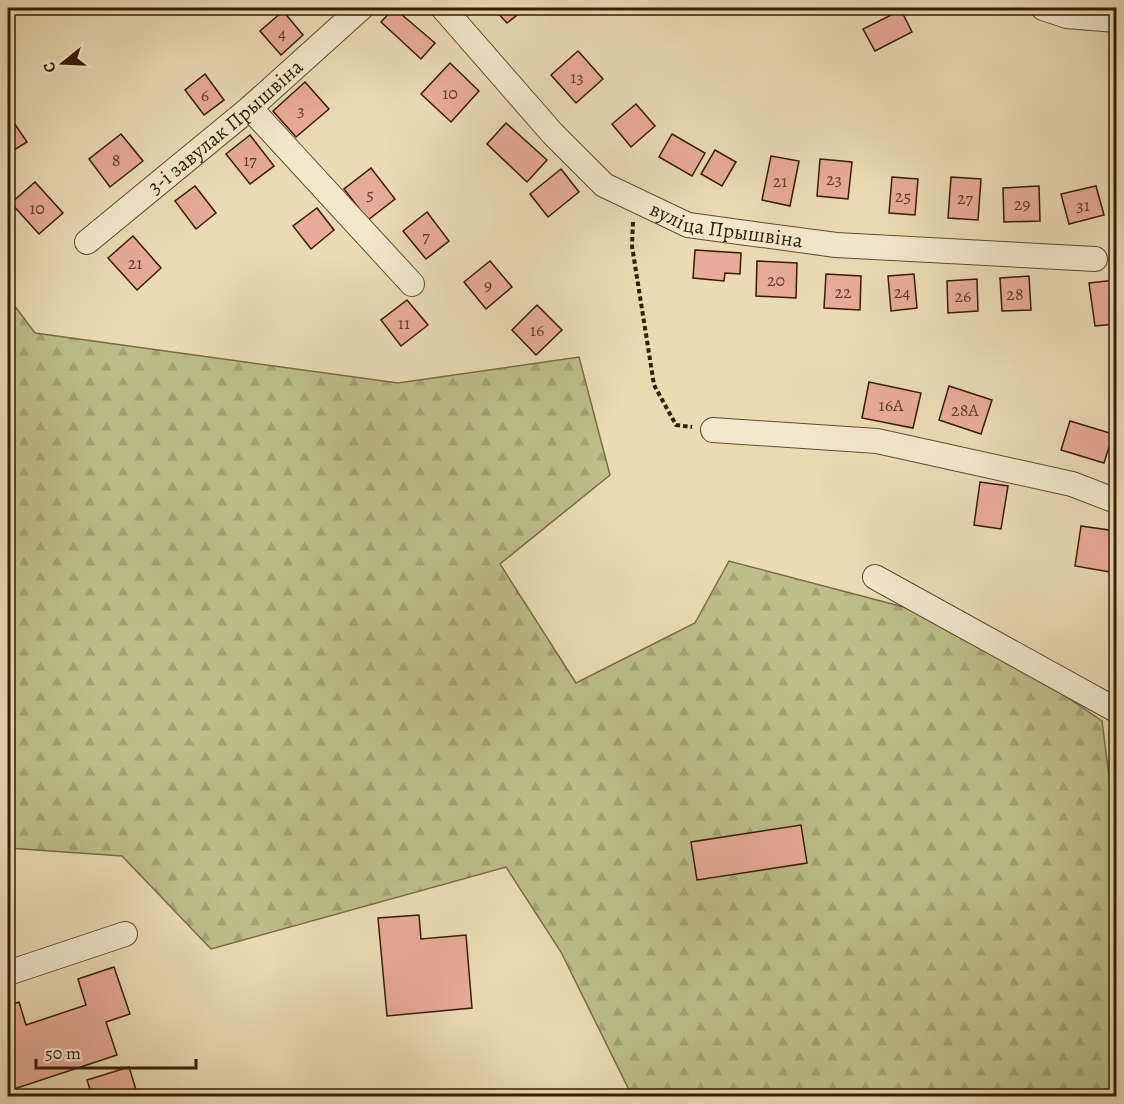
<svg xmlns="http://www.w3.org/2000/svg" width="1124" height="1104" viewBox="0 0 1124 1104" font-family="Alegreya,serif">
<defs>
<pattern id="forest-firs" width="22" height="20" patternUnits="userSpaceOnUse" patternTransform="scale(1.5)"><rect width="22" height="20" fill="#bdbe89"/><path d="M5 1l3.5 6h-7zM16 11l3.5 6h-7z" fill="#a3a374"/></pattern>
</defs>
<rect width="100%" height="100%" fill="#ebdbb4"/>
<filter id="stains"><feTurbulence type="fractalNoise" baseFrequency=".00333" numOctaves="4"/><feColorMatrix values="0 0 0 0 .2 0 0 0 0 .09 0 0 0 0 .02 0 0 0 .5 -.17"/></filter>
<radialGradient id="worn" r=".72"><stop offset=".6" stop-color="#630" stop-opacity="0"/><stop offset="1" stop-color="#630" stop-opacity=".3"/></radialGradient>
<!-- forest -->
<polygon fill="url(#forest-firs)" stroke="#796e44" stroke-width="1.5" points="8,297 35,333 398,383 579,357 610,475 500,564 576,683 695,623 729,561 953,620 1102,721 1116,831 1116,1096 632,1096 561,952 506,867 211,949 122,856 8,848"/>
<!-- building -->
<g fill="#e8ab98" stroke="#351d00" stroke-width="1.5">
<polygon points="394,8 435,43 421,59 381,22"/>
<polygon points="493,8 526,8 507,23"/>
<polygon points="901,10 912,32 875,51 863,29"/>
<polygon points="283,11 303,35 281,55 260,31"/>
<polygon points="578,51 603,79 576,103 551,75"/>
<polygon points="450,63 479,91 451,122 421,94"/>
<polygon points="205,74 224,100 204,115 185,90"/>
<polygon points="305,82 329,109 296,137 273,111"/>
<polygon points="636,104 655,126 631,147 612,124"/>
<polygon points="8,114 27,142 11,152 8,146"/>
<polygon points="506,123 547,160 527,182 487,144"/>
<polygon points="121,134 143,161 110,187 89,159"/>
<polygon points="672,134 705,153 692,176 659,157"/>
<polygon points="250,135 274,166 250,184 226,154"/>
<polygon points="715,150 736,162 722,186 701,174"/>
<polygon points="771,156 799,161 790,206 762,200"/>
<polygon points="820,159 852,162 848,199 817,196"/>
<polygon points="371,168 395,199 368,220 344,189"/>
<polygon points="561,169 579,192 548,217 530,194"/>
<polygon points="892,177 918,179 915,215 889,213"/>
<polygon points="951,177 981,179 978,220 948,218"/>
<polygon points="35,182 63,213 39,234 11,203"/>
<polygon points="195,186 216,213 196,229 175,201"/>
<polygon points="1039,186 1040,221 1004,222 1003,188"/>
<polygon points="1096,186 1104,215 1069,224 1061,194"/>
<polygon points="317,208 334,230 311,249 293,226"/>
<polygon points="427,212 449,241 426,259 403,231"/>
<polygon points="133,236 161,268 137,290 108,258"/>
<polygon points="695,250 741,253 740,274 725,273 724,281 693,278"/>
<polygon points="490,261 512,287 486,309 464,282"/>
<polygon points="757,261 797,263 796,298 756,296"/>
<polygon points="826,274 861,276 860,310 824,308"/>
<polygon points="914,274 917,308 891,311 888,276"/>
<polygon points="1029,276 1031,310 1002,311 1000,278"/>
<polygon points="977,279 978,311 948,313 947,281"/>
<polygon points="1116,280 1116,324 1095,326 1089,283"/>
<polygon points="407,300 428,325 401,346 381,320"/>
<polygon points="537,305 562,330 536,355 512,330"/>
<polygon points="869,382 921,393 913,428 862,418"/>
<polygon points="949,386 992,400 981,434 939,420"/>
<polygon points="1070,421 1113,434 1104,463 1061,450"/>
<polygon points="980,482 1008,486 1001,529 974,525"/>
<polygon points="1081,526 1116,531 1116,573 1075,566"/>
<polygon points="801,825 807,863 697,880 691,842"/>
<polygon points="419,915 421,939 466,935 472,1008 387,1016 378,918"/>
<polygon points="114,967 130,1014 106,1022 117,1055 8,1091 8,1006 19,1002 26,1025 86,1005 78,979"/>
<polygon points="129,1067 138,1096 92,1096 87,1080"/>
</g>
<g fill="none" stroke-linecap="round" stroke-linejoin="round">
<defs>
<g id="minor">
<path id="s1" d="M443,8L553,134L604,185L688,225L836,245L1095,259"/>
<polyline points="1043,8 1067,16 1116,20"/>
<polyline points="250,108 412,284"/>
<path id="s2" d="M87,242L250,108L361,8"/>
<polyline points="713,430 877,441 1072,484 1116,501"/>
<polyline points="875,577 1116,710"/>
<polyline points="8,973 125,934"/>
</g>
</defs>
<!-- minor casing -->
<use href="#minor" stroke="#624c2d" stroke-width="26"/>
<!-- path -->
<polyline stroke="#351d00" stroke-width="4" stroke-dasharray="4.5 3" stroke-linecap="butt" points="633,222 632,246 654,385 676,425 692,427"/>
<!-- minor -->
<use href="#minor" stroke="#f2e8ce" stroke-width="24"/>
</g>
<g text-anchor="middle" stroke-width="4.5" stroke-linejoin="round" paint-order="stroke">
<!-- number labels -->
<g font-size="18" fill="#624026">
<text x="282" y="39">4</text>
<text x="577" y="83">13</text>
<text x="450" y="99">10</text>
<text x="205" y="101">6</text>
<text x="301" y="116">3</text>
<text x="116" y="166">8</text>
<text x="250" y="166">17</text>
<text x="834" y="185">23</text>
<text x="780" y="187">21</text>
<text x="370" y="200">5</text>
<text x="903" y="202">25</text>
<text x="965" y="204">27</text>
<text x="1022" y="210">29</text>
<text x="1083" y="211">31</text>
<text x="37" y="214">10</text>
<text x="426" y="242">7</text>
<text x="135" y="269">21</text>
<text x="776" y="286">20</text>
<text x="488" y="291">9</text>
<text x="843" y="298">22</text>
<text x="902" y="298">24</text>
<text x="1015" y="300">28</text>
<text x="963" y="302">26</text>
<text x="404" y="329">11</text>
<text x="537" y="336">16</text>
<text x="891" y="411">16А</text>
<text x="965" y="416">28А</text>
</g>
<!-- street labels -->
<g font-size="21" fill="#351d00" stroke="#f2e8ce">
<text dy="7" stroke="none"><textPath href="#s2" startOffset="180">3-і завулак Прышвіна</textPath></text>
<text dy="7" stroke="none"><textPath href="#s1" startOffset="370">вуліца Прышвіна</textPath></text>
</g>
</g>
<!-- margin -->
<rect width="1124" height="1104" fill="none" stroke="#ebdbb4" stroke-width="30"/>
<rect x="9" y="9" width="1106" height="1086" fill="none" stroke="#351d00" stroke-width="3"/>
<rect x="15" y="15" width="1094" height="1074" fill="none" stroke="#351d00" stroke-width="1.5"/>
<!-- north arrow -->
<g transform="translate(63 63) rotate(252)" stroke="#f2e8ce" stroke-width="4.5" paint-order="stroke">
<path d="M0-4.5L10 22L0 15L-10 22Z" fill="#351d00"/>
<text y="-9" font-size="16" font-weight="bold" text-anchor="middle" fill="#351d00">С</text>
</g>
<!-- scale -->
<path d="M36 1059v9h160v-9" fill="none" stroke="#351d00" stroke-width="3"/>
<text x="45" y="1059" font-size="18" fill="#351d00" stroke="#f2e8ce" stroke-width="4.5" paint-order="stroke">50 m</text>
<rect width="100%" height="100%" filter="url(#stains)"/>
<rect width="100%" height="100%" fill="url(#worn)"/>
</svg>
